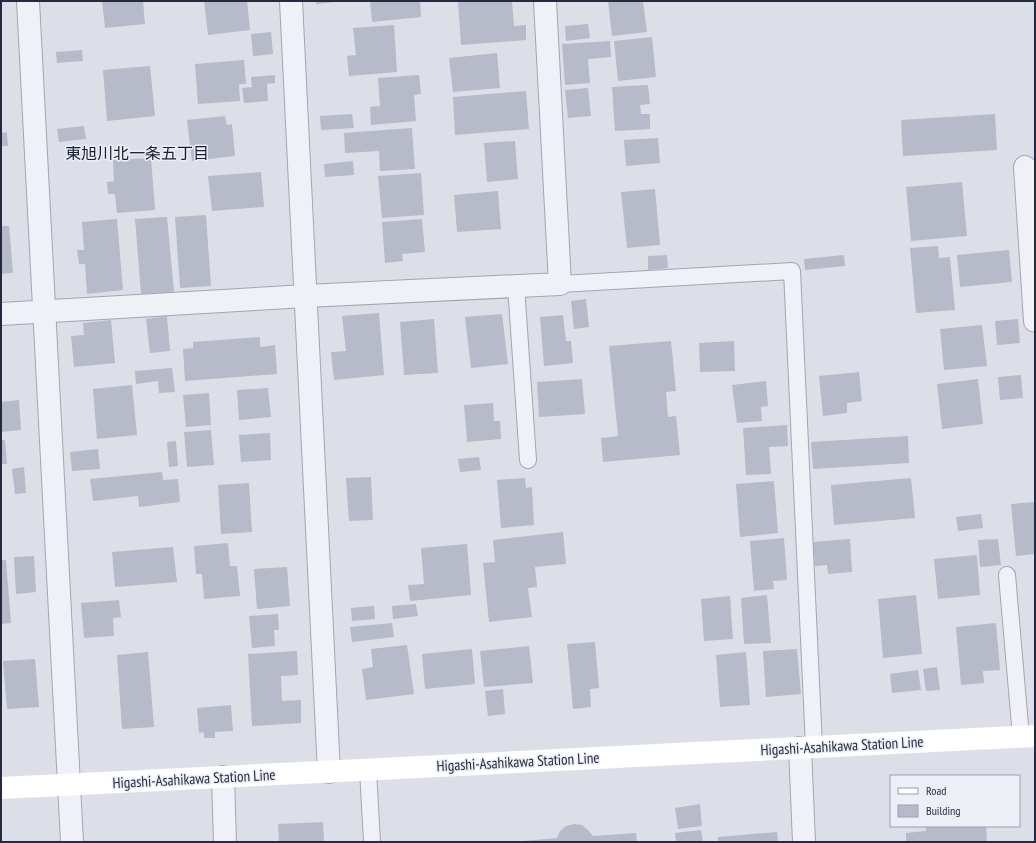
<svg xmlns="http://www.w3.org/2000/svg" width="1036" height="843" viewBox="0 0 1036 843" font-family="'PT Sans Narrow','Noto Sans JP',sans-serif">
<rect width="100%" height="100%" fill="#dddfe8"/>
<!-- building -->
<g fill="#b7bac8">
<polygon points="102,1 143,1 145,24 105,28"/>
<polygon points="204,1 247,1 250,30 208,35"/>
<polygon points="316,1 336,1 336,2 316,4"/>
<polygon points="370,1 420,1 421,17 372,22"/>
<polygon points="475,1 512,1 514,26 526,25 526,40 461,45 458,2"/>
<polygon points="608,1 643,1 647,32 612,36"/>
<polygon points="588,24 590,38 566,41 565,26"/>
<polygon points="394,25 397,72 349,76 347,56 356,55 353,28"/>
<polygon points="271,32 273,54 253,56 251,34"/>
<polygon points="652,37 656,77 618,81 614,41"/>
<polygon points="610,41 611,57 588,59 590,83 565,85 562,44"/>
<polygon points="82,50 83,61 57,63 56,52"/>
<polygon points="497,53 500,88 453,92 449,58"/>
<polygon points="244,60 246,84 239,84 240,101 198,104 195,64"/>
<polygon points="150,66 155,116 107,121 103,70"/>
<polygon points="275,75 275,83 267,84 268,101 244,103 242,88 252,87 251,77"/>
<polygon points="419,75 421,94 414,95 416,121 371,125 370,107 380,106 378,78"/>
<polygon points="648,85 650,104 640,105 641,114 650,114 650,129 615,131 612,87"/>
<polygon points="588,88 591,116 568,118 565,90"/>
<polygon points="526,91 529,129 455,135 453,97"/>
<polygon points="352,114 354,128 321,130 320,116"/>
<polygon points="995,114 997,150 903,156 901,120"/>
<polygon points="225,116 227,125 232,124 235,156 192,161 187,120"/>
<polygon points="84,126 86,139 59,142 57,129"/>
<polygon points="412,128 415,169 380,171 379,151 345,153 344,133"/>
<polygon points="7,132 8,146 1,146 1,133"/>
<polygon points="658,138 660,163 626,166 624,140"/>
<polygon points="515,141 518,179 487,182 484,143"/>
<polygon points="151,158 155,210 117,213 115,194 108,194 107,182 114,181 113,160"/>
<polygon points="353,161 354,175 325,177 324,164"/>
<polygon points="261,172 264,207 212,211 208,176"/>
<polygon points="421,173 424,215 382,218 378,176"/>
<polygon points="962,182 967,236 911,241 906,187"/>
<polygon points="655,189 660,245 627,248 621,192"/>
<polygon points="498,191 501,229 457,232 454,195"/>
<polygon points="206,215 211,286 180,288 175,217"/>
<polygon points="167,217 174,292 141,294 135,219"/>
<polygon points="117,219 123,290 87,294 85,264 79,264 77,250 84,250 82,222"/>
<polygon points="422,219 425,252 402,254 403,261 385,263 382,222"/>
<polygon points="1,226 9,226 13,273 1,274"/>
<polygon points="938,246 939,258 950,257 955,310 916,313 910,248"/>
<polygon points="1009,250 1012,282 960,287 957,255"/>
<polygon points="667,255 668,268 648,270 648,256"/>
<polygon points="844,255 845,266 805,270 804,259"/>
<polygon points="586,299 589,327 574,329 571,301"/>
<polygon points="379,313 384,375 334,380 331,352 346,351 342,316"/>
<polygon points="502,314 508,364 471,368 465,317"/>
<polygon points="563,315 566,341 571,341 573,363 544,366 540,317"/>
<polygon points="167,316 170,351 150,353 146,319"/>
<polygon points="434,319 438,373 404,375 400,322"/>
<polygon points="1018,319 1020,343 997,345 995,321"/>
<polygon points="111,320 115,363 74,367 71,336 84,335 83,323"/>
<polygon points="982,325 987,366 944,370 940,329"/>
<polygon points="260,337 260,347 275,345 277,374 185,381 183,349 193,348 193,342"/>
<polygon points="671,341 676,391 666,392 668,417 676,416 680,455 603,462 601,438 618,436 609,346"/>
<polygon points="734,341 735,371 700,372 699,343"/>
<polygon points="172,368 175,392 159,393 158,381 136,384 135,371"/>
<polygon points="859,372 862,401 847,403 847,413 823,416 819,376"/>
<polygon points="1021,375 1023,398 1000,400 998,377"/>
<polygon points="582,379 585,414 539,417 537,382"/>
<polygon points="978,379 983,424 942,429 937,384"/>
<polygon points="766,381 768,406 761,407 762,421 737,423 732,385"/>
<polygon points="132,385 137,435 97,439 93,389"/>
<polygon points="268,388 271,417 239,420 237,390"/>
<polygon points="209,393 211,425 186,427 183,395"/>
<polygon points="19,400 21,430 1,432 1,402"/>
<polygon points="493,403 494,421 500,421 501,439 467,442 464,405"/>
<polygon points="787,425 788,446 769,447 771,474 746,475 743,428"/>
<polygon points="211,430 214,465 187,467 184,432"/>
<polygon points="270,433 271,460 241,462 239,435"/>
<polygon points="908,436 909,463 813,469 811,442"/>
<polygon points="1,440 5,440 7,464 1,464"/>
<polygon points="176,441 178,466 169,467 167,442"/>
<polygon points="98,449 100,469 72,471 70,452"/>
<polygon points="479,457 481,470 460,472 458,459"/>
<polygon points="24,467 26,493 15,494 12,469"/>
<polygon points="162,472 163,480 178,479 180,502 139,507 138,496 93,501 90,479"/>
<polygon points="371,477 373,520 349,521 346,478"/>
<polygon points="525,478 526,488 532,487 534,525 501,528 497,480"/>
<polygon points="911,478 915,518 834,525 831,485"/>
<polygon points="774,481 778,533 740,537 736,484"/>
<polygon points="249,483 252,532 221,534 218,485"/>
<polygon points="1035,502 1035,554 1016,556 1011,504"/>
<polygon points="981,514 983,528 958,531 956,517"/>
<polygon points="563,532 566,564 535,567 537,587 528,588 532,617 489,622 483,563 495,562 493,540"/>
<polygon points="784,538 787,580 773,581 774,589 754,591 750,541"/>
<polygon points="850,539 852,572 828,574 827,565 815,566 813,542"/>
<polygon points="998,539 1001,565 980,567 978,540"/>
<polygon points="228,543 230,566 237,566 240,596 204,599 202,574 196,574 194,546"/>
<polygon points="467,544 471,595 410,601 408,585 424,584 421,548"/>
<polygon points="173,547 177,582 115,587 112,552"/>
<polygon points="977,555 980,595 938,599 934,559"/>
<polygon points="34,556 36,592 16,594 14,557"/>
<polygon points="1,560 6,560 11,623 1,624"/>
<polygon points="287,567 290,606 257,609 254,569"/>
<polygon points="767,595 771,643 744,644 741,598"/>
<polygon points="916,595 922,654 883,658 878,599"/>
<polygon points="730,596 733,639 704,641 701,599"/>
<polygon points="119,600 121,617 113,618 114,636 84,638 81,603"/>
<polygon points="416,604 418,616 393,619 392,606"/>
<polygon points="374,606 375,619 352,621 351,608"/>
<polygon points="278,614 279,630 274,630 275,646 252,648 249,616"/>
<polygon points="392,623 394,637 352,642 350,627"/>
<polygon points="996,623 1000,670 983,671 984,683 961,685 956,627"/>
<polygon points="595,642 599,688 590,689 591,707 573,709 567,644"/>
<polygon points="407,645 414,694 366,700 362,669 373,667 371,649"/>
<polygon points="529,646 533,683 484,687 480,651"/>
<polygon points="472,649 475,684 425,689 422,654"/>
<polygon points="797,649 801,694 766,697 763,651"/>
<polygon points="297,651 298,675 281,676 282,701 301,700 301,723 252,726 248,654"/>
<polygon points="148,652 154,727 122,729 117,655"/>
<polygon points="746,652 750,705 720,707 716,655"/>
<polygon points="35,659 39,707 7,709 3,661"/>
<polygon points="937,667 940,690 926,691 923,669"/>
<polygon points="918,670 921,690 892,693 890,674"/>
<polygon points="503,689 505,714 488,716 485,691"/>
<polygon points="231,705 233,731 215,732 215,738 204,738 204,732 199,733 197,708"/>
<polygon points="700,804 702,826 678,829 675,808"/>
<polygon points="323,822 324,842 279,842 278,824"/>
<polygon points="574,824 582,825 588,830 593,836 636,833 637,842 522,842 522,841 557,838 560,831 566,826"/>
<polygon points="926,826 986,826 987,842 906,842 906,833 926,831"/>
<polygon points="701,830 703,842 676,842 675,833"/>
<polygon points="777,832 778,842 718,842 718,837"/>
</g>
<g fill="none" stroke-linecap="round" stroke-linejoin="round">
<defs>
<g id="service">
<polyline points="560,284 792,271 814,747"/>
<polyline points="516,286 528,460"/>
<polyline points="1007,575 1021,737"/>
<polyline points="368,770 372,842"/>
</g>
<g id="minor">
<polyline points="28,1 72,842"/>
<polyline points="291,1 329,772"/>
<polyline points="1025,167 1035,321"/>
<polyline points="1,314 306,296 560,284 545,1"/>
<polyline points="800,748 804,842"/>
<polyline points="223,777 225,842"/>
</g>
</defs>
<!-- service casing -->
<use href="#service" stroke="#a2a5b2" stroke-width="18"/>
<!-- minor casing -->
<use href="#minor" stroke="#a2a5b2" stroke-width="24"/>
<!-- service -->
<use href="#service" stroke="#f0f1f6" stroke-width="16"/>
<!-- minor -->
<use href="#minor" stroke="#f0f1f6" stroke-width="22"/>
<!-- secondary -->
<polyline stroke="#fff" stroke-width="22" points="1,788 1035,736"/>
</g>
<g text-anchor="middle" stroke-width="3" stroke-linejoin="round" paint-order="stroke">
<!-- street labels -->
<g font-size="15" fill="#252a40" stroke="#eceff6">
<text transform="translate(842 746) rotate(-3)" y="5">Higashi-Asahikawa Station Line</text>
<text transform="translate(518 762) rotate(-3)" y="5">Higashi-Asahikawa Station Line</text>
<text transform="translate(194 779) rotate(-3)" y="5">Higashi-Asahikawa Station Line</text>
</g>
<!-- neighbourhood labels -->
<g font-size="16" fill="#171c31" stroke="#eceff6">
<text x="137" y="159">東旭川北一条五丁目</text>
</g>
</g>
<!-- border -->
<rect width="1036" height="843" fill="none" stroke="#252a40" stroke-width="4"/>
<!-- legend -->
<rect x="890" y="775" width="130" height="52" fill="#eceff6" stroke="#9ca0ad"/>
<rect x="898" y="788" width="20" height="6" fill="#ffffff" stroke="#9ca0ad"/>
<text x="926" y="795" font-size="12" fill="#252a40">Road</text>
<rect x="898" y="805" width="20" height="12" fill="#b7bac8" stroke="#9ca0ad"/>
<text x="926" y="815" font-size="12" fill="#252a40">Building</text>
</svg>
